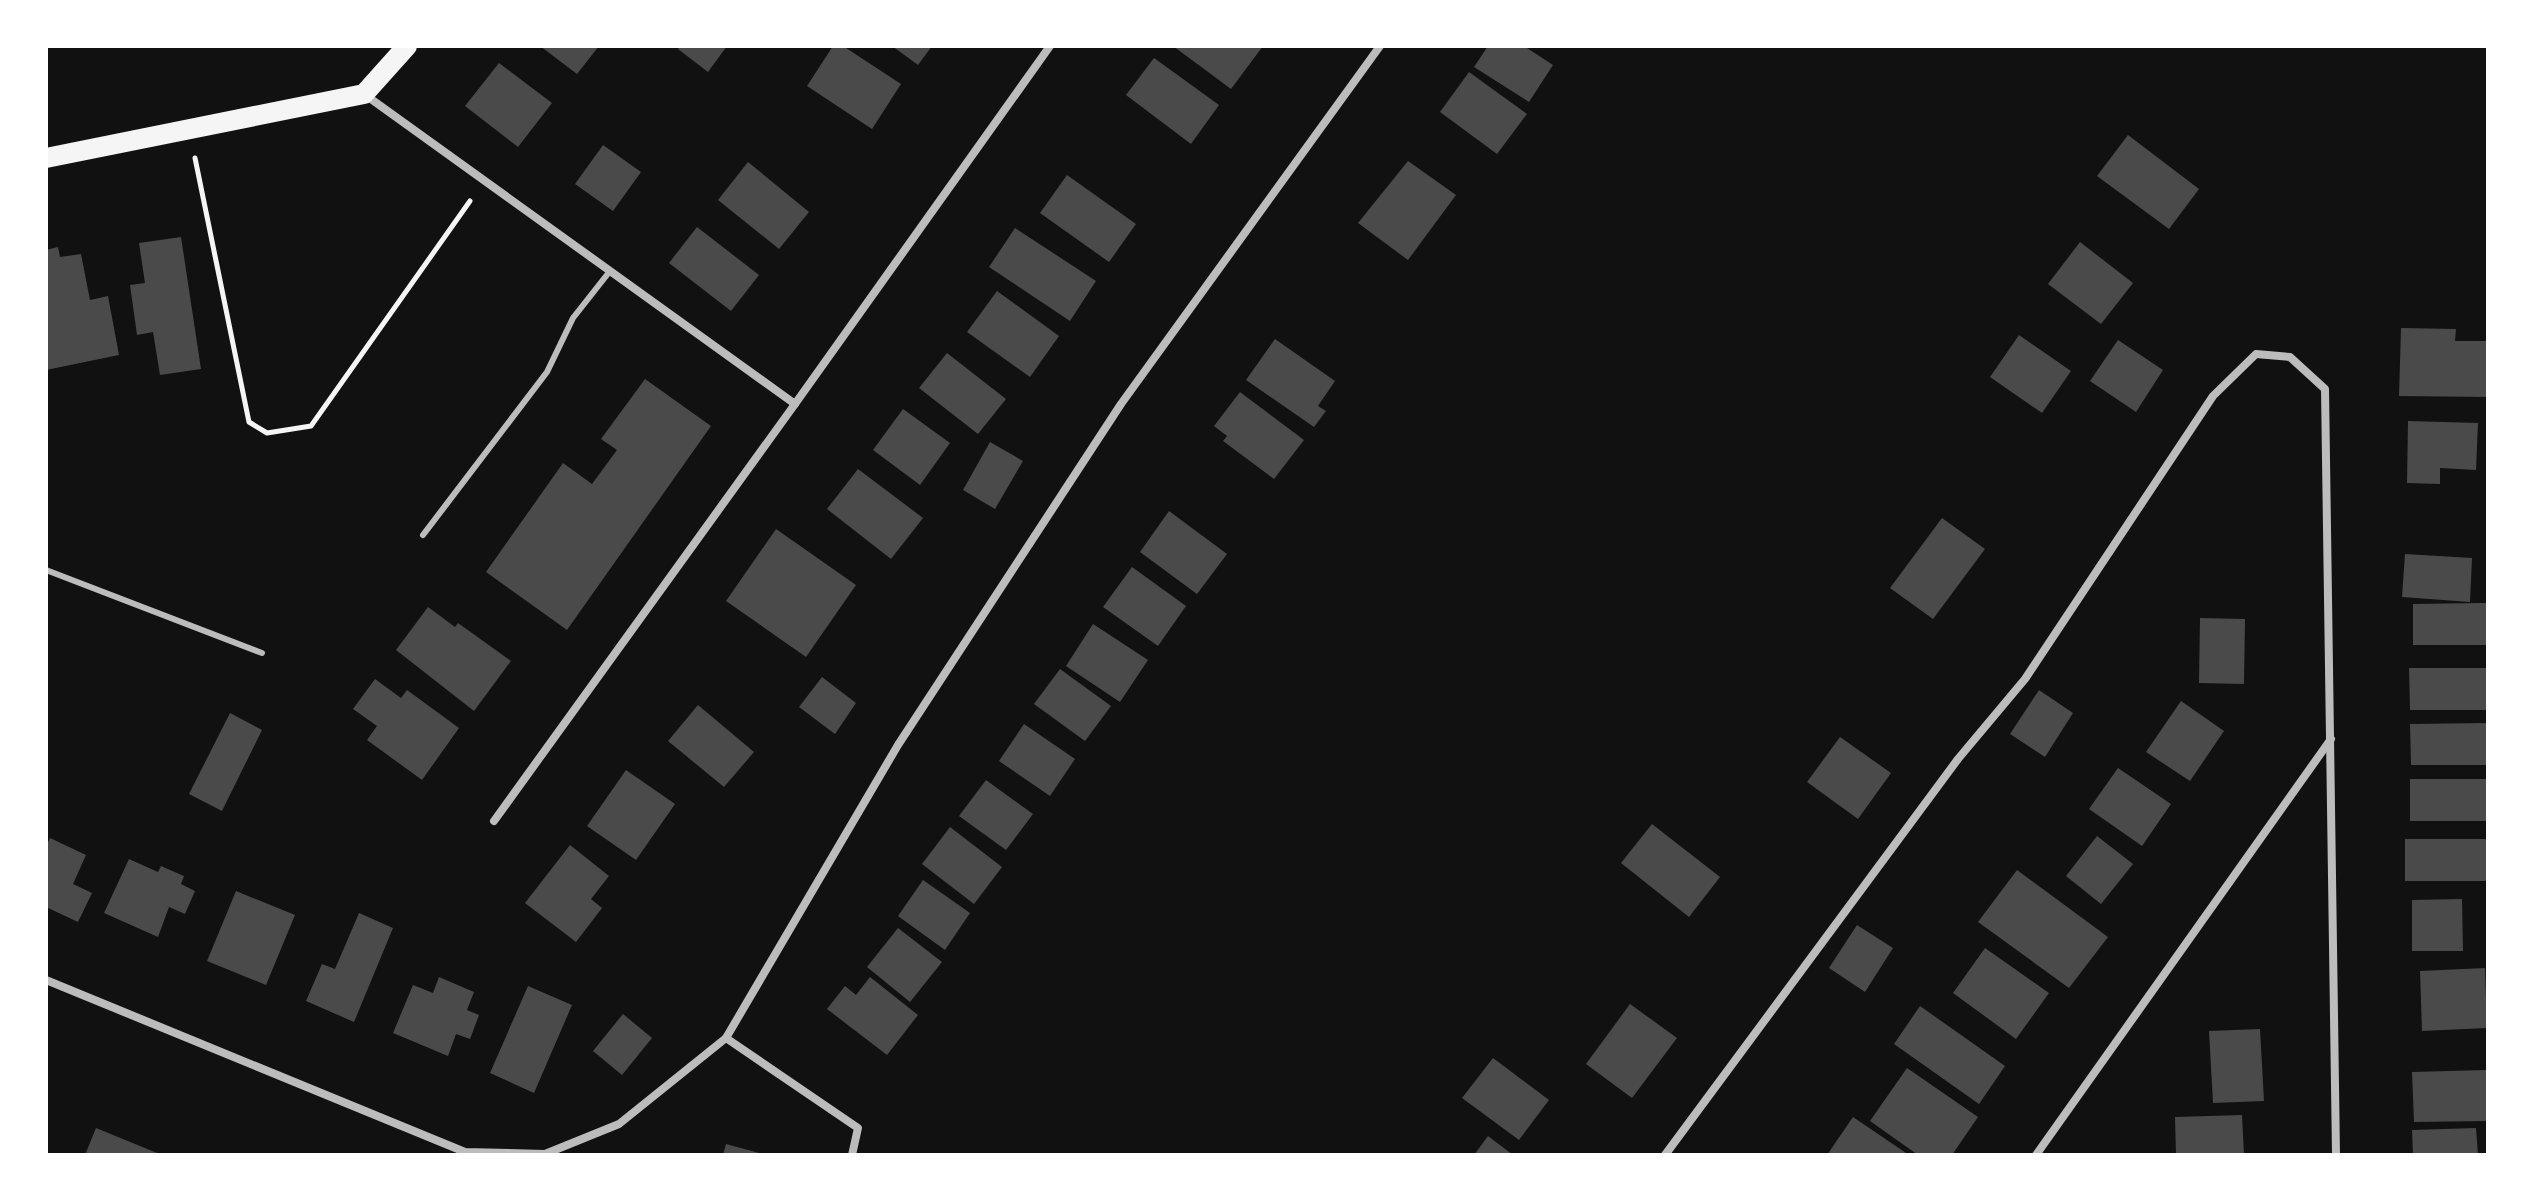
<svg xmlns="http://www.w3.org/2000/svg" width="2534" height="1201" viewBox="0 0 2534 1201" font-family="'Space Grotesk',sans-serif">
<rect width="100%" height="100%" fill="#111"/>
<!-- building -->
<g fill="#4a4a4a">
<polygon points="540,46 599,46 577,74"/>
<polygon points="680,46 727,46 708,72 678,49"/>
<polygon points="833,46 843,46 901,84 872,129 807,86"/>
<polygon points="892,46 932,46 918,65"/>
<polygon points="1173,46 1263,46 1231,89"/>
<polygon points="1488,46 1524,46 1553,65 1529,102 1474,67"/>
<polygon points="1154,58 1219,105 1191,144 1126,95"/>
<polygon points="499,63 552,103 518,147 465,106"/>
<polygon points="1469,72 1527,114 1497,154 1440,112"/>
<polygon points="2128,135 2199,189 2169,229 2097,176"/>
<polygon points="603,145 641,172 613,211 575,184"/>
<polygon points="1408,161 1456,195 1408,260 1358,223"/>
<polygon points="748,162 809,212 779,249 718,200"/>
<polygon points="1067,175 1136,224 1109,262 1040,213"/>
<polygon points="697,227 759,275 731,311 669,263"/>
<polygon points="1015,228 1096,281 1070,321 989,267"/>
<polygon points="181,237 201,369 160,375 153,332 137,335 130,285 145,283 139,243"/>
<polygon points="2080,242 2133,283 2101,324 2048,284"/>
<polygon points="58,247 60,257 81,254 90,300 108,296 119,355 46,370 46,250"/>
<polygon points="997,291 1059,336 1030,377 967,332"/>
<polygon points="2401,328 2456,329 2455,341 2488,341 2488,397 2399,396"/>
<polygon points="2019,335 2071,371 2042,413 1990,377"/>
<polygon points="1275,339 1335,381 1318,406 1326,411 1314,427 1246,380"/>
<polygon points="2118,340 2163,370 2136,412 2090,381"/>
<polygon points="947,353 1006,399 978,434 919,388"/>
<polygon points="645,379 711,426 567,630 486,572 563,463 592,484 617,450 601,439"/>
<polygon points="1240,392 1304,440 1274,479 1223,441 1227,436 1214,426"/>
<polygon points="903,409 950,443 920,485 873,450"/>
<polygon points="2408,421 2478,423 2476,470 2440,468 2440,484 2407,483"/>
<polygon points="990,442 1023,461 995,509 963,490"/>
<polygon points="858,469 923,518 891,559 827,509"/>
<polygon points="1169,511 1227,554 1197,594 1140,552"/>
<polygon points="1942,518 1985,549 1933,619 1890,588"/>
<polygon points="776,529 856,585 806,657 726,601"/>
<polygon points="2405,554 2472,558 2470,602 2402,597"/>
<polygon points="1132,567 1186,606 1158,646 1103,607"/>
<polygon points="2479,603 2488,603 2488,645 2413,645 2413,604"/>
<polygon points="428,607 455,627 458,623 511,661 474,711 396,650"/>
<polygon points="2200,618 2245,619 2244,684 2199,683"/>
<polygon points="1093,624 1148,660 1120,702 1066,666"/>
<polygon points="2409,668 2488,668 2488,710 2410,710"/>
<polygon points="1060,669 1111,706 1085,741 1034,704"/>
<polygon points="822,677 856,703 835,734 799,707"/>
<polygon points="375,679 401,698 407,690 459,728 422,780 367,740 377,726 353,709"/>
<polygon points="2039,690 2073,713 2045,757 2010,734"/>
<polygon points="2181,701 2224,731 2190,781 2146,752"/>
<polygon points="698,705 754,752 724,787 668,741"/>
<polygon points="230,713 262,730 222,811 189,794"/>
<polygon points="2488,723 2488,765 2411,765 2410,724"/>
<polygon points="1024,724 1075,759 1050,796 999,761"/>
<polygon points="1840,737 1891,773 1858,819 1807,782"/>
<polygon points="2118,768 2171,804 2142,846 2089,809"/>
<polygon points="626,770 675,804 636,860 587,826"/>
<rect x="2410" y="779" width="78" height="42"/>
<polygon points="986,780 1033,814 1006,850 959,816"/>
<polygon points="1652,824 1720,877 1689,917 1621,863"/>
<polygon points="950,827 1002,867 974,904 922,864"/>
<polygon points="2097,836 2133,864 2101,904 2066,876"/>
<polygon points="50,838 86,855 73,884 92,893 78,922 46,907 46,847"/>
<rect x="2405" y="839" width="83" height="42"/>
<polygon points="570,845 609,876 591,899 602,908 576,942 525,903"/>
<polygon points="129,859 158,872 161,866 184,876 181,884 195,891 185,914 169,907 158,937 104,913"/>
<polygon points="2017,870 2108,937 2069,988 1978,922"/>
<polygon points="923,880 970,913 945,950 898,916"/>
<polygon points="236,891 295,915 266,985 207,961"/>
<polygon points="2462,899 2463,951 2412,951 2412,900"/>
<polygon points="359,913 393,928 354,1022 306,1001 322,964 335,969"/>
<polygon points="1857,925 1893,948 1865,992 1829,968"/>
<polygon points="898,928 942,962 910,1002 867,967"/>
<polygon points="1985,948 2049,993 2016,1039 1953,993"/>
<polygon points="2485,968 2487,1028 2422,1031 2420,971"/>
<polygon points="439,977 474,992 467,1010 479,1015 470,1039 456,1034 448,1056 393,1033 413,985 433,993"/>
<polygon points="870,977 918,1015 887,1055 827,1009 845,986 856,995"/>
<polygon points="528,986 572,1005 534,1093 490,1073"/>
<polygon points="1630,1004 1677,1038 1632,1098 1586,1064"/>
<polygon points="1920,1006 2005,1066 1979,1104 1894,1044"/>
<polygon points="623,1014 652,1038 622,1075 593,1051"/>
<polygon points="2260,1029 2264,1101 2213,1103 2209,1031"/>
<polygon points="1493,1058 1549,1100 1519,1140 1462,1098"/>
<polygon points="1907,1068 1978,1117 1952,1155 1918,1155 1870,1121"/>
<polygon points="2486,1070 2488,1121 2414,1122 2412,1072"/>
<polygon points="2242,1115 2244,1155 2176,1155 2175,1117"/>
<polygon points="1853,1117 1909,1155 1827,1155"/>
<polygon points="96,1128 162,1155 85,1155"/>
<polygon points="2476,1128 2478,1155 2413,1155 2412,1130"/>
<polygon points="1488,1136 1513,1155 1474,1155"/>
<polygon points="726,1144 763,1154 763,1155 723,1155"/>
</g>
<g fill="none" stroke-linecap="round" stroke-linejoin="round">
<!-- path -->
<polyline stroke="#f5f5f5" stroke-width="5" points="195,158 249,422 267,433 311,426 470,201"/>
<!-- service -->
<g stroke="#bcbcbc" stroke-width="6">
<polyline points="423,535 547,372 573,318 610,271"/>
<polyline points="46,570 262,653"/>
</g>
<!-- minor -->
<g stroke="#bcbcbc" stroke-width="8">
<polyline points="364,94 795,404"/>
<polyline points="494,821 795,404 1050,46"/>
<polyline points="46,980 465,1152 545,1154 619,1124 726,1038 858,1128 852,1155"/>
<polyline points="726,1038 898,745 1121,404 1380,46"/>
<polyline points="1665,1155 1958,759 2025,679 2213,396 2256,354 2290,357 2325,389 2336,1155"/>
<polyline points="2036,1155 2331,739"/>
</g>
<!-- primary -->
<polyline stroke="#f5f5f5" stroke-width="20" points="46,158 364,94 407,46"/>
</g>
<!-- border -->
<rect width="2534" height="1201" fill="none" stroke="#ffffff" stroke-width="96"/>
</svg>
